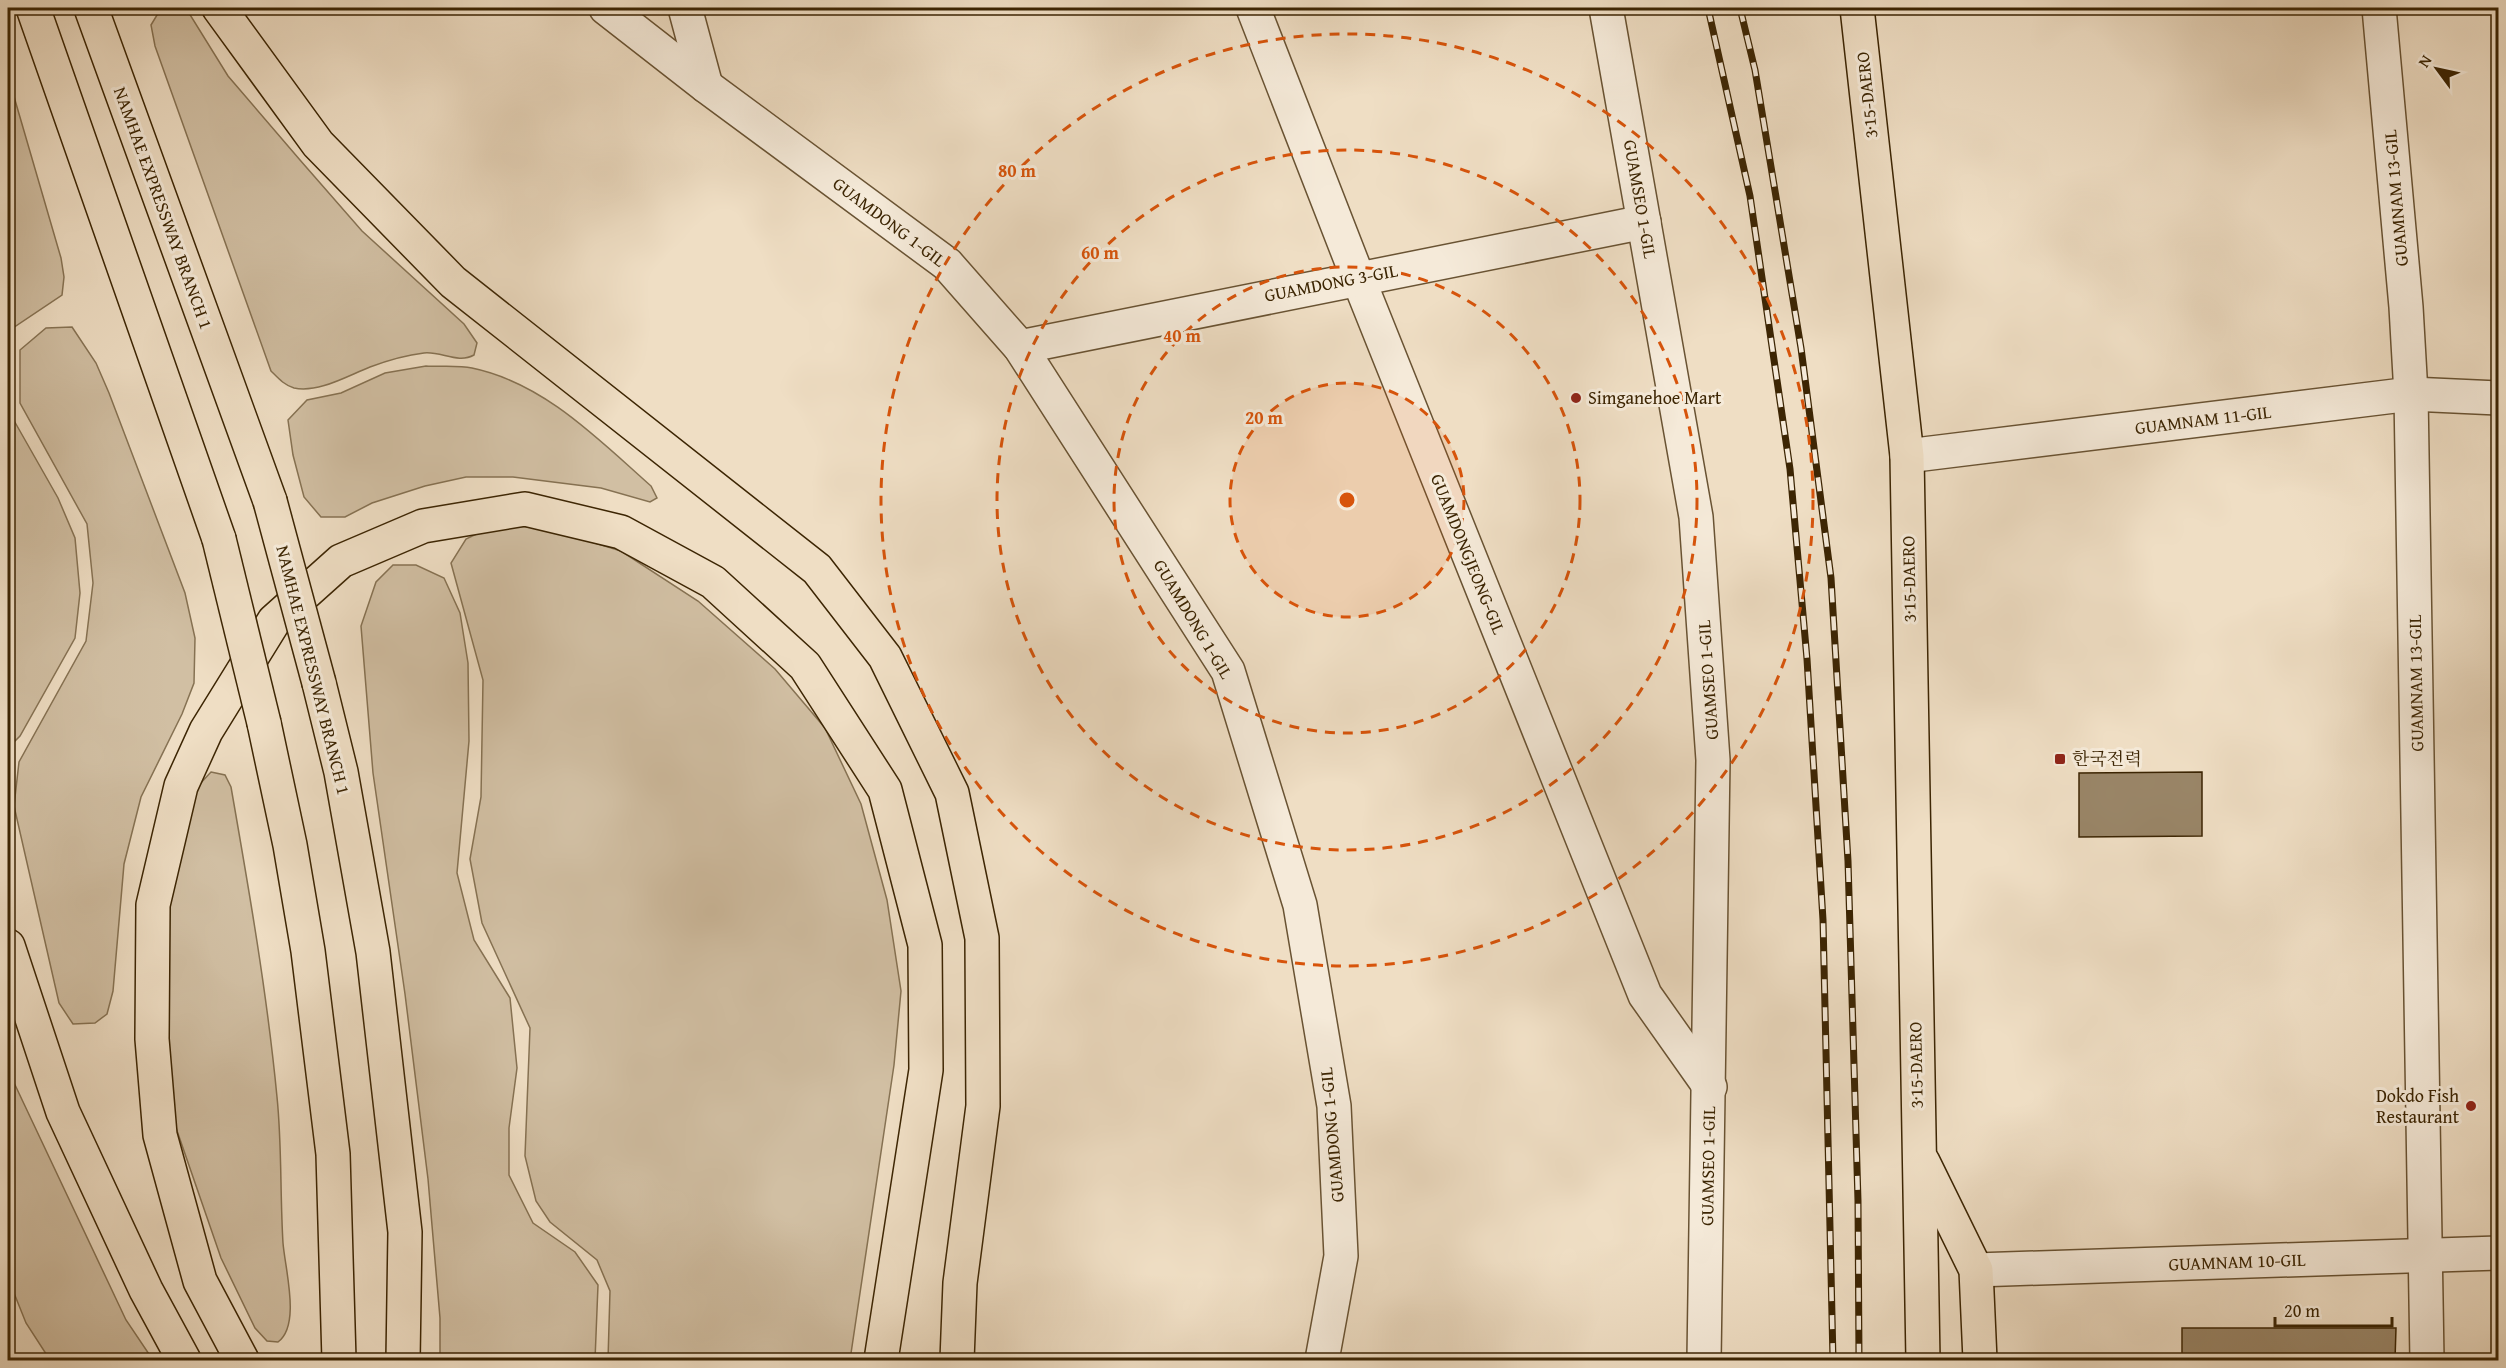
<svg xmlns="http://www.w3.org/2000/svg" width="2506" height="1368" viewBox="0 0 2506 1368" font-family="'Gentium Book Plus','Noto Serif KR',serif">
<rect width="100%" height="100%" fill="#efdec4"/>
<filter id="stains"><feTurbulence type="fractalNoise" baseFrequency=".00333" numOctaves="4"/><feColorMatrix values="0 0 0 0 .2 0 0 0 0 .09 0 0 0 0 .02 0 0 0 .5 -.17"/></filter>
<radialGradient id="worn" r=".72"><stop offset=".6" stop-color="#630" stop-opacity="0"/><stop offset="1" stop-color="#630" stop-opacity=".3"/></radialGradient>
<!-- green -->
<g fill="#d1bfa3" stroke="#867253" stroke-width="1.5">
<path d="M165,8H182L189,13L228,76L300,160L362,231L464,324L477,343L474,355C458,364 441,351 424,353C407,355 386,361 370,367C347,376 319,393 294,388C284,385 278,378 271,371L155,46L151,25L160,10Z"/>
<polygon points="8,76 61,258 64,277 62,295 10,330 8,336"/>
<polygon points="72,327 96,363 109,393 185,593 195,638 194,683 182,714 141,797 124,864 113,991 107,1014 95,1023 73,1024 59,1003 14,806 19,762 86,641 93,583 87,524 20,403 20,350 46,328"/>
<path d="M426,366C441,367 458,365 472,368C544,383 598,439 651,486L657,498L650,502L601,488L513,477H466L425,486L372,503L345,517H321L304,497L293,455L288,420L307,400L341,393L385,373Z"/>
<polygon points="8,410 58,498 75,538 80,593 75,638 20,736 8,748"/>
<polygon points="493,526 543,527 621,551 698,601 775,669 825,728 861,804 887,900 901,991 894,1065 850,1360 608,1360 610,1291 597,1260 550,1222 536,1201 525,1156 530,1028 482,923 470,859 481,797 483,680 451,563 466,539"/>
<polygon points="393,565 416,565 444,578 460,613 468,663 469,741 457,873 474,940 510,998 517,1068 509,1128 509,1175 533,1223 575,1252 598,1285 595,1360 440,1360 440,1318 428,1179 405,994 373,773 361,626 376,582"/>
<path d="M211,772L225,775L231,787C249,890 267,993 277,1097C282,1145 280,1194 283,1243C285,1269 301,1325 278,1342L267,1341L255,1328L221,1258L174,1122L159,937L177,844L198,786Z"/>
<polygon points="8,1070 126,1320 153,1360 50,1360 26,1323 8,1278"/>
</g>
<!-- building -->
<g fill="#998567" stroke="#3c2503" stroke-width="1.5">
<polygon points="2202,772 2202,836 2079,837 2079,773"/>
<polygon points="2182,1328 2396,1328 2395,1360 2182,1360"/>
</g>
<g fill="none" stroke-linecap="round" stroke-linejoin="round">
<defs>
<g id="minor">
<polyline points="606,8 706,86 947,264 1020,347 1228,671 1300,905 1334,1106 1341,1256 1322,1360"/>
<polyline points="685,8 706,86"/>
<polyline points="1253,8 1358,278 1645,995 1710,1087"/>
<polyline points="1606,8 1696,517 1713,760 1704,1360"/>
<polyline points="2379,8 2406,307 2411,394 2427,1360"/>
<polyline points="1020,347 1644,222"/>
<polyline points="1907,456 2411,394 2498,398"/>
<polyline points="1976,1270 2498,1253"/>
</g>
<g id="primary">
<polyline points="1857,8 1907,456 1923,1360"/>
<polyline points="1923,1162 1976,1270 1980,1360"/>
</g>
<g id="motorway">
<polyline points="33,8 219,539"/>
<polyline points="91,8 270,501"/>
<polyline points="219,8 318,144 453,282 817,569 885,657 952,793 982,938 983,1106 960,1283 957,1360"/>
<polyline points="319,683 341,772 373,952 405,1232 403,1360"/>
<polyline points="264,723 290,845 308,951 333,1154 339,1360"/>
<polyline points="8,946 63,1112 146,1290 184,1360"/>
<polyline points="242,1360 200,1281 160,1135 152,1039 153,905 181,786 206,731 274,621 341,561 423,526 525,509 621,532 713,582 805,666 885,790 925,945 926,1070 881,1360"/>
</g>
</defs>
<!-- minor casing -->
<use href="#minor" stroke="#695333" stroke-width="36"/>
<!-- primary casing -->
<use href="#primary" stroke="#3c2503" stroke-width="36"/>
<!-- motorway casing -->
<use href="#motorway" stroke="#3c2503" stroke-width="36"/>
<!-- minor -->
<use href="#minor" stroke="#f5ead9" stroke-width="33"/>
<!-- primary -->
<use href="#primary" stroke="#efdec4" stroke-width="33"/>
<!-- motorway -->
<use href="#motorway" stroke="#efdec4" stroke-width="33"/>
<defs>
<g id="rail">
<polyline points="1708,8 1750,196 1790,469 1807,659 1823,920 1833,1360"/>
<polyline points="1740,8 1755,70 1801,348 1831,578 1848,861 1858,1201 1859,1360"/>
</g>
</defs>
<!-- rail casing -->
<use href="#rail" stroke="#3c2503" stroke-width="7"/>
<!-- rail -->
<use href="#rail" stroke="#f5ead9" stroke-width="4.5" stroke-dasharray="14" stroke-linecap="butt"/>
<defs>
<g id="motorway-bridge">
<polyline points="270,501 319,683"/>
<polyline points="219,539 264,723"/>
</g>
</defs>
<!-- motorway-bridge casing -->
<use href="#motorway-bridge" stroke="#3c2503" stroke-width="36" stroke-linecap="butt"/>
<!-- motorway-bridge -->
<use href="#motorway-bridge" stroke="#efdec4" stroke-width="33"/>
</g>
<!-- distance rings -->
<circle cx="1347" cy="500" r="117" fill="#d7540b" fill-opacity=".12"/>
<g fill="none" stroke="#d7540b" stroke-width="3" stroke-dasharray="10 8">
<circle cx="1347" cy="500" r="117"/>
<circle cx="1347" cy="500" r="233"/>
<circle cx="1347" cy="500" r="350"/>
<circle cx="1347" cy="500" r="466"/>
</g>
<!-- markers -->
<g fill="#8f2418" stroke="#f5ead9" stroke-width="2">
<circle cx="1576" cy="398" r="6"/>
<rect x="2054" y="753" width="12" height="12" rx="3"/>
<circle cx="2471" cy="1106" r="6"/>
</g>
<g text-anchor="middle" stroke-width="6" stroke-linejoin="round" paint-order="stroke">
<!-- street labels -->
<g font-size="18" fill="#3c2503" stroke="#f5ead9">
<text transform="translate(1867 95) rotate(-96)" y="6">3·15-DAERO</text>
<text transform="translate(2396 198) rotate(-95)" y="6">GUAMNAM 13-GIL</text>
<text transform="translate(1640 199) rotate(80)" y="6">GUAMSEO 1-GIL</text>
<text transform="translate(163 208) rotate(70)" y="6">NAMHAE EXPRESSWAY BRANCH 1</text>
<text transform="translate(889 222) rotate(37)" y="6">GUAMDONG 1-GIL</text>
<text transform="translate(1331 283) rotate(-11)" y="6">GUAMDONG 3-GIL</text>
<text transform="translate(2203 420) rotate(-7)" y="6">GUAMNAM 11-GIL</text>
<text transform="translate(1468 554) rotate(68)" y="6">GUAMDONGJEONG-GIL</text>
<text transform="translate(1909 579) rotate(-91)" y="6">3·15-DAERO</text>
<text transform="translate(1193 619) rotate(59)" y="6">GUAMDONG 1-GIL</text>
<text transform="translate(313 670) rotate(76)" y="6">NAMHAE EXPRESSWAY BRANCH 1</text>
<text transform="translate(1708 680) rotate(-94)" y="6">GUAMSEO 1-GIL</text>
<text transform="translate(2416 683) rotate(-91)" y="6">GUAMNAM 13-GIL</text>
<text transform="translate(1916 1065) rotate(-91)" y="6">3·15-DAERO</text>
<text transform="translate(1332 1135) rotate(-95)" y="6">GUAMDONG 1-GIL</text>
<text transform="translate(1708 1166) rotate(-89)" y="6">GUAMSEO 1-GIL</text>
<text transform="translate(2237 1262) rotate(-2)" y="6">GUAMNAM 10-GIL</text>
</g>
<!-- poi labels -->
<g font-size="18" fill="#3c2503" stroke="#f5ead9" text-anchor="start">
<text x="1588" y="404">Simganehoe Mart</text>
<text x="2072" y="765">한국전력</text>
<text x="2459" y="1102" text-anchor="end">Dokdo Fish<tspan x="2459" dy="21">Restaurant</tspan></text>
</g>
</g>
<circle cx="1347" cy="500" r="9" fill="#d7540b" stroke="#f5ead9" stroke-width="3"/>
<g font-size="18" text-anchor="middle" font-weight="bold" fill="#d7540b" stroke="#f5ead9" stroke-width="6" stroke-linejoin="round" paint-order="stroke">
<text x="1017" y="177">80 m</text>
<text x="1100" y="259">60 m</text>
<text x="1182" y="342">40 m</text>
<text x="1264" y="424">20 m</text>
</g>
<!-- margin -->
<rect width="2506" height="1368" fill="none" stroke="#efdec4" stroke-width="30"/>
<rect x="9" y="9" width="2488" height="1350" fill="none" stroke="#3c2503" stroke-width="3"/>
<rect x="15" y="15" width="2476" height="1338" fill="none" stroke="#3c2503" stroke-width="1.5"/>
<!-- north arrow -->
<g transform="translate(2437 69) rotate(303)" stroke="#f5ead9" stroke-width="4.5" paint-order="stroke">
<path d="M0-4.5L10 22L0 15L-10 22Z" fill="#3c2503"/>
<text y="-9" font-size="16" font-weight="bold" text-anchor="middle" fill="#3c2503">N</text>
</g>
<!-- scale -->
<path d="M2275 1317v9h117v-9" fill="none" stroke="#3c2503" stroke-width="3"/>
<text x="2284" y="1317" font-size="18" fill="#3c2503" stroke="#f5ead9" stroke-width="4.5" paint-order="stroke">20 m</text>
<rect width="100%" height="100%" filter="url(#stains)"/>
<rect width="100%" height="100%" fill="url(#worn)"/>
</svg>
